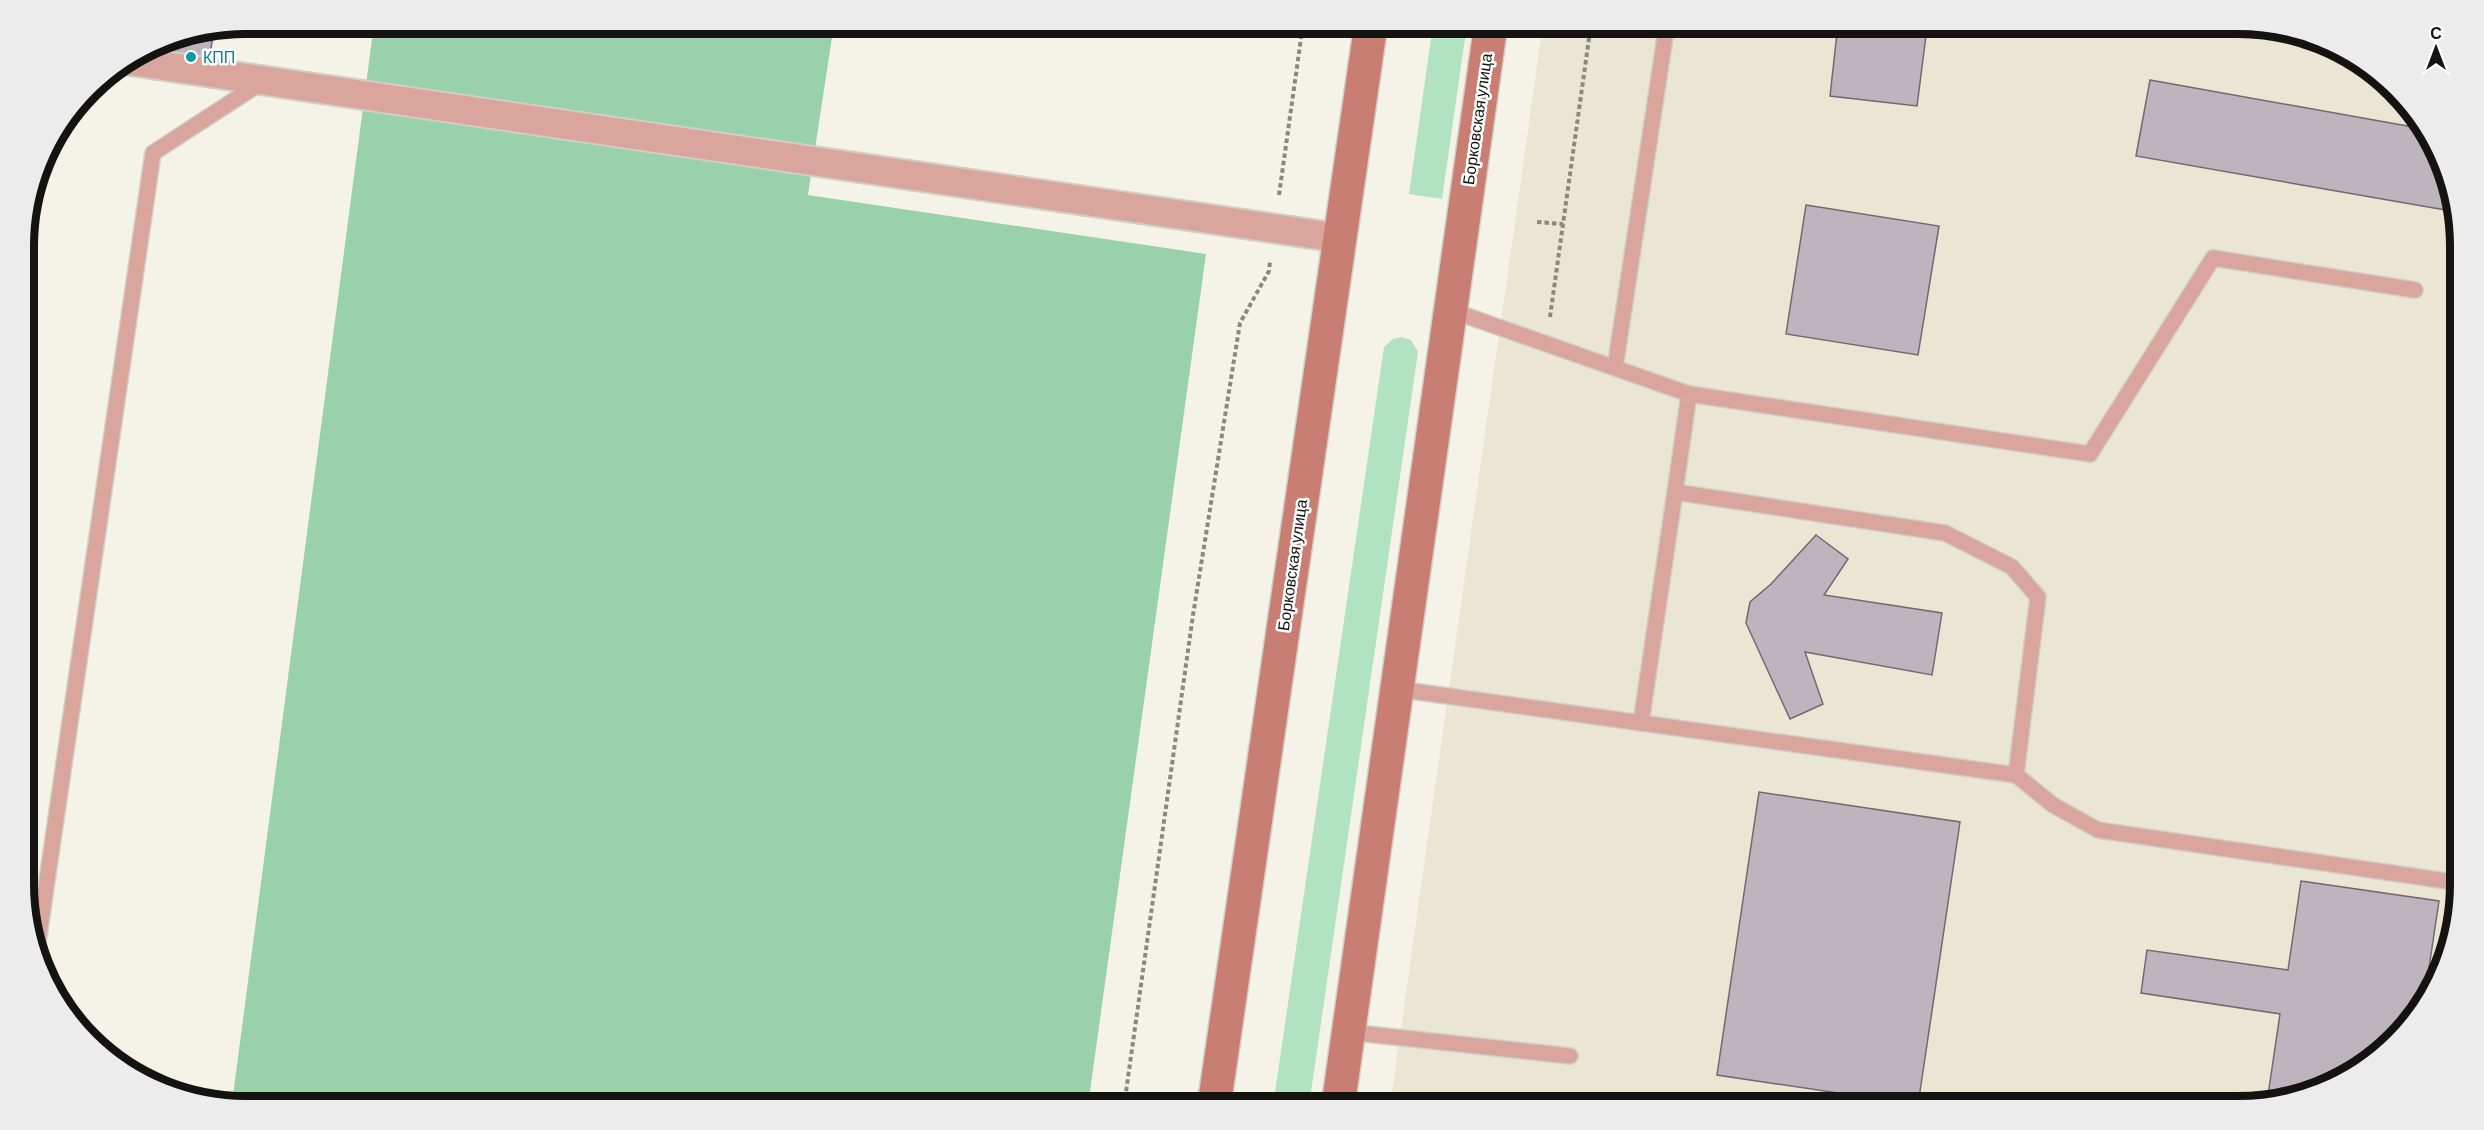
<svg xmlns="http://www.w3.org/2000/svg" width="2484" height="1130" viewBox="0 0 2484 1130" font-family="Barlow,sans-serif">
<rect width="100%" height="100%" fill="#f5f3e7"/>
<!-- built -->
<polygon fill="#eae6d3" points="1543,24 2237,24 2323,41 2373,70 2414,111 2443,162 2458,218 2460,884 2443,969 2414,1019 2361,1068 2309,1094 2252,1106 1390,1106"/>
<!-- green -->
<g fill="#b2e3c0">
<polygon points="1433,24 1467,24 1442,199 1409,194"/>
<polygon points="1402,337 1411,340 1418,352 1309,1106 1273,1106 1384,347 1393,339"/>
</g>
<!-- forest -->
<polygon fill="#99d1aa" points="374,24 834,24 808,195 1206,254 1088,1106 247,1106 232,1103"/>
<!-- building -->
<g fill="#bdb4bd" stroke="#716972" stroke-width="1.5">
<polygon points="1838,24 1895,24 1927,28 1917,106 1830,96"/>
<polygon points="214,31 205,82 169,76 175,38"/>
<polygon points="2150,80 2424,129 2443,162 2457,212 2136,156"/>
<polygon points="1806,205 1939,226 1918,355 1786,334"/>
<polygon points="1816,535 1848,559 1824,595 1942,613 1932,675 1805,652 1823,704 1790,719 1746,623 1750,602 1771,584"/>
<polygon points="1759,792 1960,822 1918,1105 1717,1075"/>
<polygon points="2301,881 2439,901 2424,1001 2414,1019 2361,1068 2309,1094 2267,1102 2280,1014 2141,993 2147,950 2288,970"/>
</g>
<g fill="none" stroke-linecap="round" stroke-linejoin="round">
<defs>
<g id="lane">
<polyline points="1615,368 1667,24"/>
<polyline points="1689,394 2090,454 2213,258 2415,290"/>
<polyline points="1397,689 2016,775 2038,597 2012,567 1945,533 1675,492 1689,394 1450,310"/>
<polyline points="1641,723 1675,492"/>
<polyline points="2016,775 2053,805 2098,830 2460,883"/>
<polyline points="38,942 153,153 262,82"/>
<polyline points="1348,1032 1570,1056"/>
</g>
<polyline id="street" points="130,61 1339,238"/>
<g id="secondary">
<polyline points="1214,1106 1371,24"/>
<polyline points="1338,1106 1491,24"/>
</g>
</defs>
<!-- lane casing -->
<use href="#lane" stroke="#d1cfc4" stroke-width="18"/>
<!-- street casing -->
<use href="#street" stroke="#d1cfc4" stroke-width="32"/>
<!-- secondary casing -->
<use href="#secondary" stroke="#d1cfc4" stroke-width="36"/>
<!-- path -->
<g stroke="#8a8981" stroke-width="4" stroke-dasharray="4.5 3" stroke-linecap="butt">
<polyline points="1279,195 1303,24"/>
<polyline points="1537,222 1563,224"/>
<polyline points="1550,317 1591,24"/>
<polyline points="1124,1106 1193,615 1240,323 1269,271 1270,261"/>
</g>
<!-- lane -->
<use href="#lane" stroke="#d9a59d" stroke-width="15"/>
<!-- street -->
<use href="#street" stroke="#d9a59d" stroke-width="28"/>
<!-- secondary -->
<use href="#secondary" stroke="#c97e73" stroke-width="33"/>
</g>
<!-- markers -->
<circle fill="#0f9aa8" stroke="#fff" stroke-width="2" cx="191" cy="57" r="6"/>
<g text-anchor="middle" stroke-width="5" stroke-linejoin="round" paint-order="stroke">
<!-- culture labels -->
<g font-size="16" fill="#0d838f" stroke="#fff" text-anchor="start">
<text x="203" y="63">КПП</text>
</g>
<!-- street labels -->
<g font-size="16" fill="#14130f" stroke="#fff">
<text transform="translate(1477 119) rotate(-82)" y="6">Борковская улица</text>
<text transform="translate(1292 565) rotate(-82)" y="6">Борковская улица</text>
</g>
</g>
<!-- crop -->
<path d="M0 0H2484V1130H0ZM246 34H2238A212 212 0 0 1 2450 246V884A212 212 0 0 1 2238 1096H246A212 212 0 0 1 34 884V246A212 212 0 0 1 246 34Z" fill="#ececec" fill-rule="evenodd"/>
<path fill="none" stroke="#14130f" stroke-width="8" d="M246 34H2238A212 212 0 0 1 2450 246V884A212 212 0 0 1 2238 1096H246A212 212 0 0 1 34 884V246A212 212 0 0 1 246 34Z"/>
<!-- north arrow -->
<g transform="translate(2436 48)" stroke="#ffffff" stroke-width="4.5" paint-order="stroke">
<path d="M0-4.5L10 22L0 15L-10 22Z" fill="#14130f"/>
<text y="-9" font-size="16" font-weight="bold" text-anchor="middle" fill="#14130f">С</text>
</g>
</svg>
